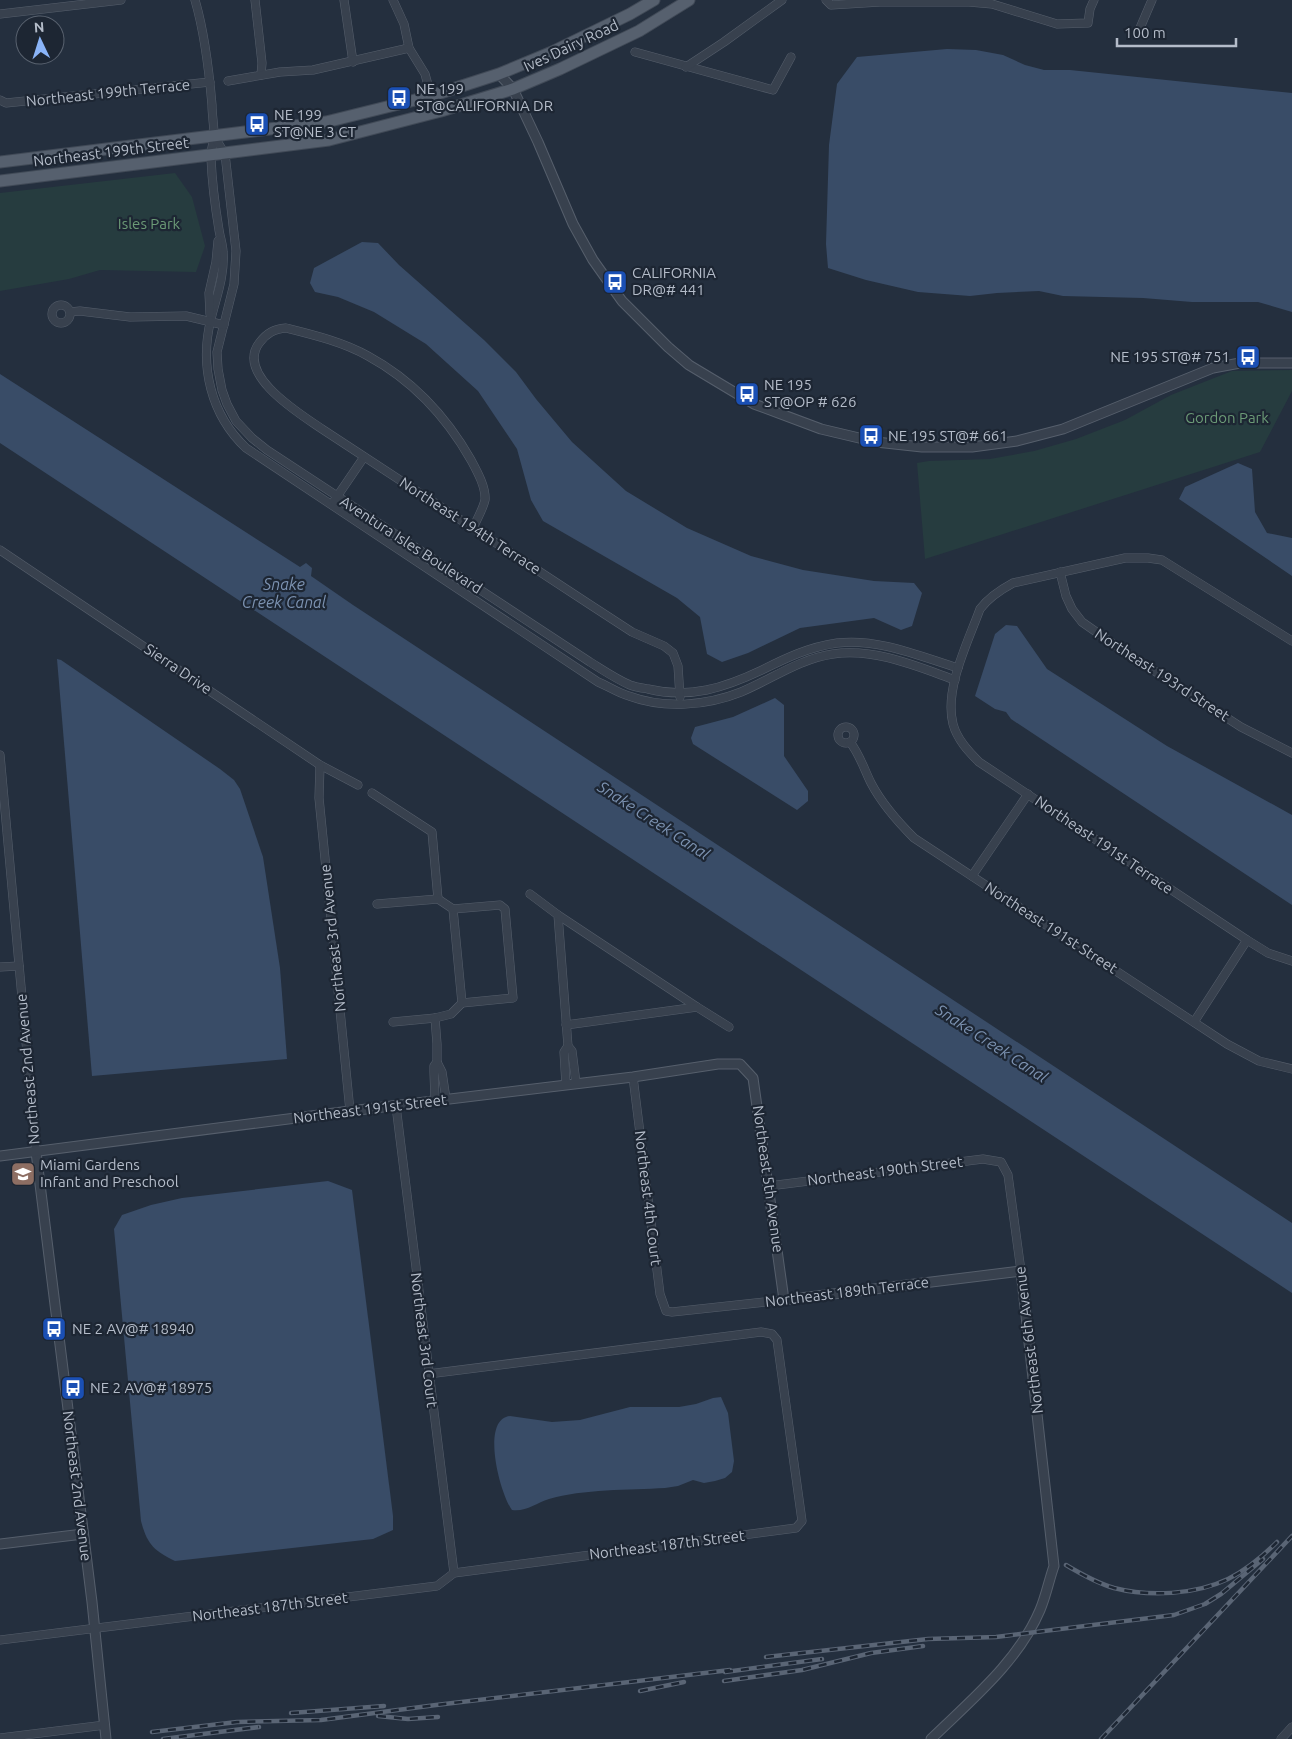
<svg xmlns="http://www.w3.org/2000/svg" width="1292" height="1739" viewBox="0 0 1292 1739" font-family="Ubuntu,sans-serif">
<rect width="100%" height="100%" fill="#242f3e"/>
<!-- green -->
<g fill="#263c3f">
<polygon points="175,173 192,197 205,246 196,272 100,270 69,279 0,291 0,193"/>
<polygon points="1292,370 1292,391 1260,452 925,559 917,463 929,461 990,459 1034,451 1076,439 1125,420 1171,395 1232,371"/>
</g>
<!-- water -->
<g fill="#394c67">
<polygon points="947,49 976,50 1003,55 1025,65 1044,70 1070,70 1292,93 1292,312 1258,302 1192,302 1143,298 1063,296 1039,291 997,293 970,296 918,292 866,280 828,268 826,244 829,145 837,84 857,57"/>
<polygon points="362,242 378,243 399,265 484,340 516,372 536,399 572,442 626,491 687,528 751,556 803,570 874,581 914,583 922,593 912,626 901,630 874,618 800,628 748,653 722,662 707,654 700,617 677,598 543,521 531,500 517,449 478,391 426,344 374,312 338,297 315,292 310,283 314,268"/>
<polygon points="0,374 300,567 306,563 312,568 311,576 353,605 1292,1223 1292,1293 0,443"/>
<polygon points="1238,463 1252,469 1255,512 1267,533 1292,538 1292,576 1179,499 1185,487"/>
<polygon points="1006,625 1017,626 1047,669 1167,746 1292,815 1292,905 1011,719 1006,712 995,709 975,696 995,634"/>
<polygon points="57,659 61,660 220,769 234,780 240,789 263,857 280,968 287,1059 92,1076"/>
<polygon points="775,698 784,705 784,756 808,791 808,801 797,810 693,744 691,738 695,727 733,717"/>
<path d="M328,1181L352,1190L393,1516V1530L373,1539L175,1561C154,1551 147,1544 141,1521L114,1229L122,1215L151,1205L182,1198Z"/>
<path d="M721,1397L728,1413L734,1461L732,1472L725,1478L715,1481L704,1483L693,1480L678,1486L665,1488C629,1490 583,1489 549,1499C536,1503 526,1512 512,1510C500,1494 480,1419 510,1416L552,1422L580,1420L630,1407H679L696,1404L713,1398Z"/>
</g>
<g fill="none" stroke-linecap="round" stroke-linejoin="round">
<defs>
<g id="minor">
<path d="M195,0C205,34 209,70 212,105C212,115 214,125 214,135C214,143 210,150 211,158C212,182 215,206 219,230C220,237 223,245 223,252C225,275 216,298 211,319C199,366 211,415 246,448L598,682C608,686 618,693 629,696C664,709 706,706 741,692C772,679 799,659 833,654C875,648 916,666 955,680"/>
<polyline points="255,0 262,63 261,75"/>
<polyline points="344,0 353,62"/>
<polyline points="393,0 404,24 409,48 425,74 431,96"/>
<polyline points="826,0 831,5 880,2 969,2 992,4 1057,24 1088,23 1090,9 1094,0"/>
<polyline points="0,14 121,0"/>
<polyline points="1140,28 1152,0"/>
<polyline points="635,52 773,90 791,57"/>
<polyline points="686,67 724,42 782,0"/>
<polyline points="228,81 280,72 313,70 409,48"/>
<polyline points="0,100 6,103 210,82"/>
<path d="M214,136L225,154L236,251L234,284L217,352L218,369L222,390L227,404L236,421L252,438L267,450L590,662C603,670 616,679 630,685C635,687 642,688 648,689C690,699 724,688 762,670C786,658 809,647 837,643C878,638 919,656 958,668"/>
<circle cx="61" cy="314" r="9"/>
<polyline points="70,312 80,311 130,317 186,316 224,325"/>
<polyline points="210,314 209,293 216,262 218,241"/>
<polyline points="334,501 364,457"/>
<path d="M473,528C477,519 483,509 485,500C486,487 477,471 471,460C446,416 414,381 368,356C343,342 314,335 286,328C274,329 267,333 260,342C234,374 300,414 322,429L589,604L632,632L664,646L673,653L678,666L680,697"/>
<polyline points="0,550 320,765 358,785"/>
<polyline points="1060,572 1066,596 1072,609 1082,622 1122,650 1241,727 1292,753"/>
<path d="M1292,641L1162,560L1148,558H1125L1013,583C1000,590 989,597 980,609C968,642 944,689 953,724C957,739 968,751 979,762L1247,940L1268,953L1292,961"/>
<circle cx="846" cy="735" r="8"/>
<path d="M850,742C860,755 864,769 871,783C882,804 898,822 914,838L1227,1044L1259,1061L1292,1069"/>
<polyline points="0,755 36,1152"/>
<polyline points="320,765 319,798 350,1111"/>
<polyline points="372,793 432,832 438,899"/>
<polyline points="972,876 1028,794"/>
<polyline points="530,894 558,915 568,1046 572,1051 576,1083"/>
<polyline points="377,904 438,899 453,909 462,1003 451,1014 435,1018 393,1022"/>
<polyline points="453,909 500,905 505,909 513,998 462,1003"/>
<polyline points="558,915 697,1007"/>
<polyline points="0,967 19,966"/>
<polyline points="1194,1022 1247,940"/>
<polyline points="566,1025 697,1007 729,1027"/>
<polyline points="437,1062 442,1072 446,1099"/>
<polyline points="633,1077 660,1294 666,1311 672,1312 784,1300"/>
<polyline points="566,1085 564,1052 568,1046"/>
<polyline points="435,1100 434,1072 434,1066 437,1062 437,1044 435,1018"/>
<polyline points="396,1106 454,1573"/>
<polyline points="769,1186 983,1159 1001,1162 1008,1175 1021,1271"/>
<polyline points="0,1640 437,1586 454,1573 796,1528 802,1521 777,1340 772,1334 761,1332 428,1374"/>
<polyline points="0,1738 105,1725"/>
<polyline points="1281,1739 1292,1727"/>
</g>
<g id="tertiary">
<polyline points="499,74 513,89 538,142 573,224 593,260 622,301 668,347 689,365 754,404 821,429 876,442 922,447 972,447 1017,441 1063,429 1213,368 1240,363 1292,363"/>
<polyline points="36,1152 92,1602 106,1739"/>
<path d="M0,1156L350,1111L633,1077L718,1064H740L753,1078L784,1300L1021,1271L1054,1566C1049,1580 1046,1596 1040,1610C1018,1662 970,1701 931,1739"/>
<polyline points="0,1544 83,1534"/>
</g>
<g id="primary">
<polyline points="0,162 326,122 431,96 499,74 552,52 630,14 654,0"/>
<polyline points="0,181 329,140 441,111 513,89 560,69 639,31 689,0"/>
</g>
</defs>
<!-- minor casing -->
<use href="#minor" stroke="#565f6c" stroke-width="9"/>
<!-- tertiary casing -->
<use href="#tertiary" stroke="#565f6c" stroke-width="11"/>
<!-- primary casing -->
<use href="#primary" stroke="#414a57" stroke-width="13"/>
<!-- minor -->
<use href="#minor" stroke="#38414e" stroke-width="8"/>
<!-- tertiary -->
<use href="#tertiary" stroke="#38414e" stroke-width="9"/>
<!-- primary -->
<use href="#primary" stroke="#56606e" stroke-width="11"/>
<defs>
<g id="rail">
<path d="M1066,1565C1081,1574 1097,1583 1114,1588C1149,1597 1195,1595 1228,1579C1246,1570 1263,1556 1277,1542"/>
<polyline points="766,1657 928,1639 996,1637 1174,1615 1205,1604 1221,1594 1263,1559"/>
<polyline points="725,1672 822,1659"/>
<polyline points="724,1681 802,1670 871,1653 923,1646"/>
<polyline points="640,1691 684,1682"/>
<polyline points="291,1713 384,1706"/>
<polyline points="378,1716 408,1719 438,1717"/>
<polyline points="152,1732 237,1722 321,1720 436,1705 730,1670"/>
<polyline points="163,1739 259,1727"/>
<polyline points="1101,1739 1292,1536"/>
</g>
</defs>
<!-- rail casing -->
<use href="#rail" stroke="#5a6575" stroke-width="4.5"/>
<!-- rail -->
<use href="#rail" stroke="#1d2633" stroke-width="2.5" stroke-dasharray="8" stroke-linecap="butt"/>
</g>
<!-- icons -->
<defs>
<symbol id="bus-square" viewBox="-11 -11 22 22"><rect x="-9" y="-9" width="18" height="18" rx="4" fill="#1a4fb4" stroke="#1d2633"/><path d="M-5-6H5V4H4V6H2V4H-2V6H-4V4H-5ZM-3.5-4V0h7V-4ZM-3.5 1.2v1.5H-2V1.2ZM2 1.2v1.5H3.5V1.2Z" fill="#fff"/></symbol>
<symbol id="school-square" viewBox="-11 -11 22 22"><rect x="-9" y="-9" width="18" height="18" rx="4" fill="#8d6e63" stroke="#1d2633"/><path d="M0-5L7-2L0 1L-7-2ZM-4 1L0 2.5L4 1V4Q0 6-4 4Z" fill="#fff"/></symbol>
</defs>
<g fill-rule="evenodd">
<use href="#bus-square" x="385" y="84" width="28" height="28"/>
<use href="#bus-square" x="243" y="110" width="28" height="28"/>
<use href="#bus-square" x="601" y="268" width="28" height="28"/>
<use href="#bus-square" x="1234" y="343" width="28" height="28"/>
<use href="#bus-square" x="733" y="380" width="28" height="28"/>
<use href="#bus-square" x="857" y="422" width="28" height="28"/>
<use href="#school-square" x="9" y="1160" width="28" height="28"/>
<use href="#bus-square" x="40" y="1315" width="28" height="28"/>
<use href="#bus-square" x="59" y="1374" width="28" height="28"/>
</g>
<g text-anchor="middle" stroke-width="4.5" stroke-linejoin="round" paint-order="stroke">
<!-- street labels -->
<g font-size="15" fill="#b4bcc9" stroke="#1d2633">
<text transform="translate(571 46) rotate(-25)" y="5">Ives Dairy Road</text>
<text transform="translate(108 93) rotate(-6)" y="5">Northeast 199th Terrace</text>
<text transform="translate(111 152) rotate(-7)" y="5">Northeast 199th Street</text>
<text transform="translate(470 526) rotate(33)" y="5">Northeast 194th Terrace</text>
<text transform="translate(411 545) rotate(33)" y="5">Aventura Isles Boulevard</text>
<text transform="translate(178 669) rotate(34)" y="5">Sierra Drive</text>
<text transform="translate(1162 675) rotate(33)" y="5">Northeast 193rd Street</text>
<text transform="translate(1104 845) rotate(34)" y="5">Northeast 191st Terrace</text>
<text transform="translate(1051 928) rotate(33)" y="5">Northeast 191st Street</text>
<text transform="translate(333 938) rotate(-96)" y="5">Northeast 3rd Avenue</text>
<text transform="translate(28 1069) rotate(-95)" y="5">Northeast 2nd Avenue</text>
<text transform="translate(370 1109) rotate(-7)" y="5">Northeast 191st Street</text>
<text transform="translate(885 1171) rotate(-7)" y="5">Northeast 190th Street</text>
<text transform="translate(768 1179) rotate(82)" y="5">Northeast 5th Avenue</text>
<text transform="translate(648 1198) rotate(83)" y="5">Northeast 4th Court</text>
<text transform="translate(847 1292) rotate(-7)" y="5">Northeast 189th Terrace</text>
<text transform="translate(424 1340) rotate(83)" y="5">Northeast 3rd Court</text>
<text transform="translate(1029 1340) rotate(-97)" y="5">Northeast 6th Avenue</text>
<text transform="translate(77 1486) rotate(83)" y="5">Northeast 2nd Avenue</text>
<text transform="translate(667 1545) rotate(-7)" y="5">Northeast 187th Street</text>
<text transform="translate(270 1607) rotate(-7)" y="5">Northeast 187th Street</text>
</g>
<!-- poi labels -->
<g font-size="15" fill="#b4bcc9" stroke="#1d2633" text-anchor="start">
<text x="416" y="94">NE 199<tspan x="416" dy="17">ST@CALIFORNIA DR</tspan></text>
<text x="274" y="120">NE 199<tspan x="274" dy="17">ST@NE 3 CT</tspan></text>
<text x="632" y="278">CALIFORNIA<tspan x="632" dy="17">DR@# 441</tspan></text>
<text x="1230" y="362" text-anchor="end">NE 195 ST@# 751</text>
<text x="764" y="390">NE 195<tspan x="764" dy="17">ST@OP # 626</tspan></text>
<text x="888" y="441">NE 195 ST@# 661</text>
<text x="40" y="1170">Miami Gardens<tspan x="40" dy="17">Infant and Preschool</tspan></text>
<text x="72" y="1334">NE 2 AV@# 18940</text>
<text x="90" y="1393">NE 2 AV@# 18975</text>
</g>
<!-- park labels -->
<g font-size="15" fill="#6b9a76" stroke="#1d2633">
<text x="149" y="229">Isles Park</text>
<text x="1227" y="423">Gordon Park</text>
</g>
<!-- water labels -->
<g font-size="16" font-style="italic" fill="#7c92b1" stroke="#1d2633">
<text x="284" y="590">Snake<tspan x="284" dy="18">Creek Canal</tspan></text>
<text transform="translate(654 820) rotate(33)" y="6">Snake Creek Canal</text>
<text transform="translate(992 1043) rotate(33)" y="6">Snake Creek Canal</text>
</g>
</g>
<!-- north arrow -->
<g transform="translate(40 40) rotate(356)"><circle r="24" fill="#1d2633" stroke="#59626f"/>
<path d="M0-4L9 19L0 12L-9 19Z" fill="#8ab4f8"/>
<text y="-8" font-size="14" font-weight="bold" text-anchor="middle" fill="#b4bcc9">N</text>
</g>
<!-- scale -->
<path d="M1117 38v8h119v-8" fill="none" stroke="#b4bcc9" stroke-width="2.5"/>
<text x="1124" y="38" font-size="15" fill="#b4bcc9" stroke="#1d2633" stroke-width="4" paint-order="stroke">100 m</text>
</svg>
